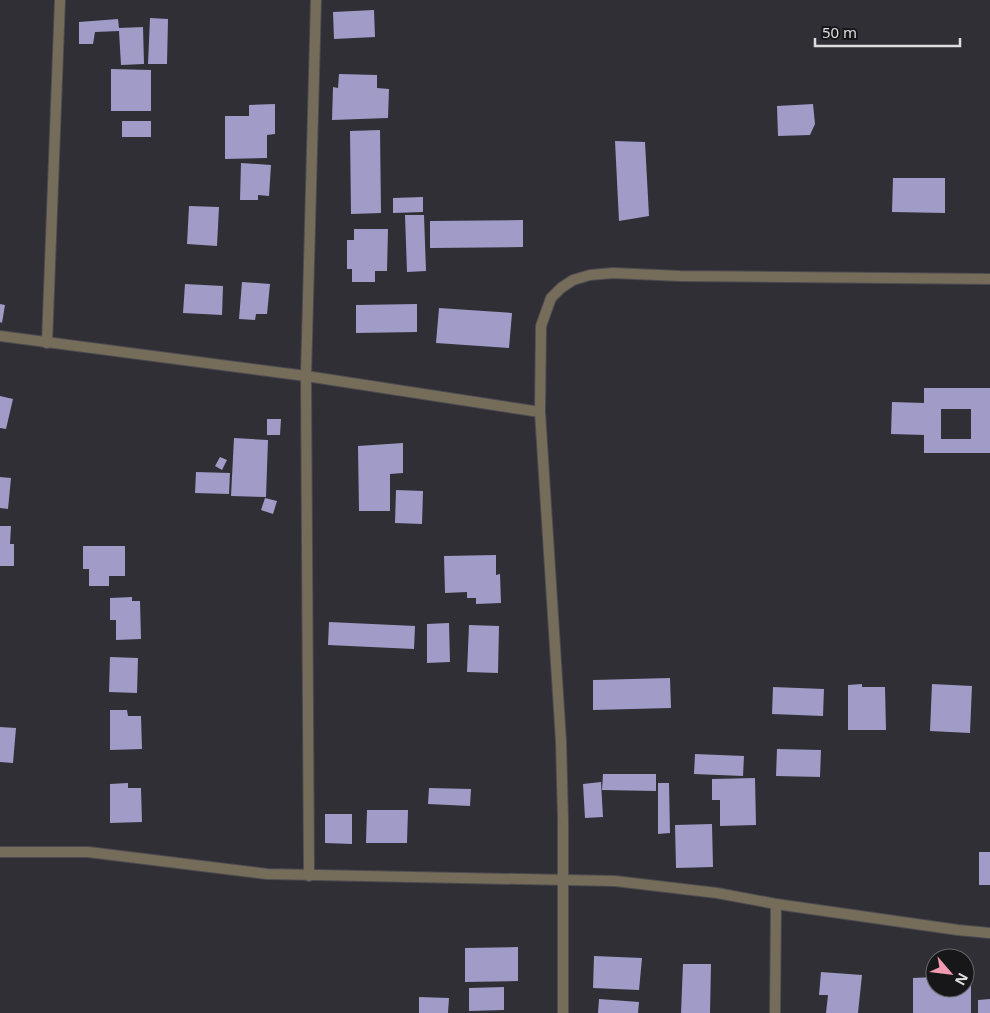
<svg xmlns="http://www.w3.org/2000/svg" width="990" height="1013" viewBox="0 0 990 1013" font-family="'Noto Sans',sans-serif">
<rect width="100%" height="100%" fill="#2f2f35"/>
<!-- building -->
<g fill="#a19bc7" fill-rule="evenodd">
<polygon points="374,10 375,37 334,39 333,12"/>
<polygon points="150,18 168,19 167,64 148,64"/>
<polygon points="118,19 119,28 143,27 144,64 121,65 119,31 95,32 93,44 79,44 79,22"/>
<polygon points="111,69 151,70 151,111 111,111"/>
<polygon points="339,74 377,75 377,88 389,89 388,118 332,120 333,87 338,88"/>
<polygon points="275,104 275,134 267,135 267,158 225,159 225,116 249,116 249,105"/>
<polygon points="813,104 815,124 810,135 778,136 777,106"/>
<rect x="122" y="121" width="29" height="16"/>
<polygon points="380,130 381,213 351,214 350,131"/>
<polygon points="615,141 645,142 649,216 619,221"/>
<polygon points="241,163 271,165 269,196 258,195 258,200 240,200"/>
<polygon points="893,178 945,178 945,213 892,212"/>
<polygon points="423,197 423,212 393,213 393,198"/>
<polygon points="189,206 219,207 217,246 187,244"/>
<polygon points="405,215 424,215 426,271 407,272"/>
<polygon points="523,220 523,247 430,248 430,221"/>
<polygon points="354,229 388,229 387,271 375,271 375,282 352,282 352,269 347,269 347,240 354,240"/>
<polygon points="242,282 270,284 267,314 256,314 255,320 239,319"/>
<polygon points="185,284 223,286 222,315 183,313"/>
<polygon points="0,304 5,305 2,323 0,322"/>
<polygon points="417,304 417,332 356,333 356,305"/>
<polygon points="439,308 512,313 509,348 436,343"/>
<path d="M924,388H990V453H924V435L891,434L892,402L924,403ZM941,409H971V439H941Z"/>
<polygon points="0,396 13,399 6,429 0,428"/>
<polygon points="267,419 281,419 280,435 267,435"/>
<polygon points="234,438 268,440 266,497 231,496"/>
<polygon points="403,443 403,473 390,474 390,511 359,511 358,446"/>
<polygon points="220,457 227,460 222,470 215,466"/>
<polygon points="196,472 230,473 229,494 195,493"/>
<polygon points="0,477 11,478 8,509 0,508"/>
<polygon points="396,490 423,491 422,524 395,523"/>
<polygon points="265,498 277,501 273,514 261,510"/>
<polygon points="0,526 11,526 10,544 14,544 14,566 0,566"/>
<polygon points="83,546 125,546 125,576 109,576 109,586 89,586 89,569 83,569"/>
<polygon points="496,555 496,575 500,574 501,603 476,604 476,598 467,598 467,592 445,593 444,556"/>
<polygon points="132,597 132,601 140,601 141,639 116,640 116,620 110,620 110,598"/>
<polygon points="329,622 415,626 414,649 328,645"/>
<polygon points="449,623 450,662 427,663 427,624"/>
<polygon points="469,625 499,626 498,673 467,672"/>
<polygon points="110,657 138,658 137,693 109,692"/>
<polygon points="670,678 671,708 593,710 593,680"/>
<polygon points="862,684 862,687 885,687 886,730 848,730 848,685"/>
<polygon points="932,684 972,686 970,733 930,731"/>
<polygon points="773,687 824,689 823,716 772,714"/>
<polygon points="110,710 127,710 128,716 141,716 142,749 110,750"/>
<polygon points="0,727 16,728 13,763 0,762"/>
<polygon points="777,749 821,750 820,777 776,776"/>
<polygon points="695,754 744,756 743,776 694,774"/>
<polygon points="603,774 656,774 656,791 602,790"/>
<polygon points="755,778 756,825 720,826 720,800 712,800 712,779"/>
<polygon points="601,782 603,817 585,818 583,784"/>
<polygon points="128,783 128,788 141,788 142,822 110,823 110,784"/>
<polygon points="658,783 669,783 670,833 658,834"/>
<polygon points="429,788 471,789 470,806 428,804"/>
<polygon points="367,810 408,810 407,843 366,843"/>
<polygon points="325,814 352,814 352,844 325,843"/>
<polygon points="712,824 713,867 676,868 675,825"/>
<rect x="979" y="852" width="11" height="33"/>
<polygon points="518,947 518,981 465,982 465,948"/>
<polygon points="594,956 642,958 639,990 593,988"/>
<polygon points="683,964 711,964 710,1013 681,1013"/>
<polygon points="821,972 862,975 858,1013 826,1013 828,995 819,995"/>
<polygon points="935,977 935,988 965,988 965,986 971,985 971,1013 913,1013 913,978"/>
<polygon points="504,987 504,1010 469,1011 469,988"/>
<polygon points="419,997 449,998 448,1013 419,1013"/>
<polygon points="599,999 639,1002 638,1013 598,1013"/>
<polygon points="990,999 990,1013 978,1013 978,1000"/>
</g>
<g fill="none" stroke-linecap="round" stroke-linejoin="round">
<defs>
<g id="street">
<polyline points="0,336 306,376 540,412"/>
<polyline points="47,343 60,0"/>
<polyline points="0,852 88,852 267,874 615,881 717,893 776,904 958,930 990,933"/>
<polyline points="309,876 306,376 316,0"/>
<polyline points="563,1013 563,820 561,741 540,412 541,326 551,298 561,288 573,280 590,275 613,273 680,276 990,279"/>
<polyline points="775,1013 776,904"/>
</g>
</defs>
<!-- street casing -->
<use href="#street" stroke="#4b4b51" stroke-width="12"/>
<!-- street -->
<use href="#street" stroke="#766c5a" stroke-width="10"/>
</g>
<!-- north arrow -->
<g transform="translate(950 973) rotate(118)"><circle r="24" fill="#17171a" stroke="#66666a"/>
<path d="M0-4L9 19L0 12L-9 19Z" fill="#f29ab0"/>
<text y="-8" font-size="14" font-weight="bold" text-anchor="middle" fill="#dddde1">N</text>
</g>
<!-- scale -->
<path d="M815 38v8h145v-8" fill="none" stroke="#dddde1" stroke-width="2.5"/>
<text x="822" y="38" font-size="15" fill="#dddde1" stroke="#17171a" stroke-width="4" paint-order="stroke">50 m</text>
</svg>
